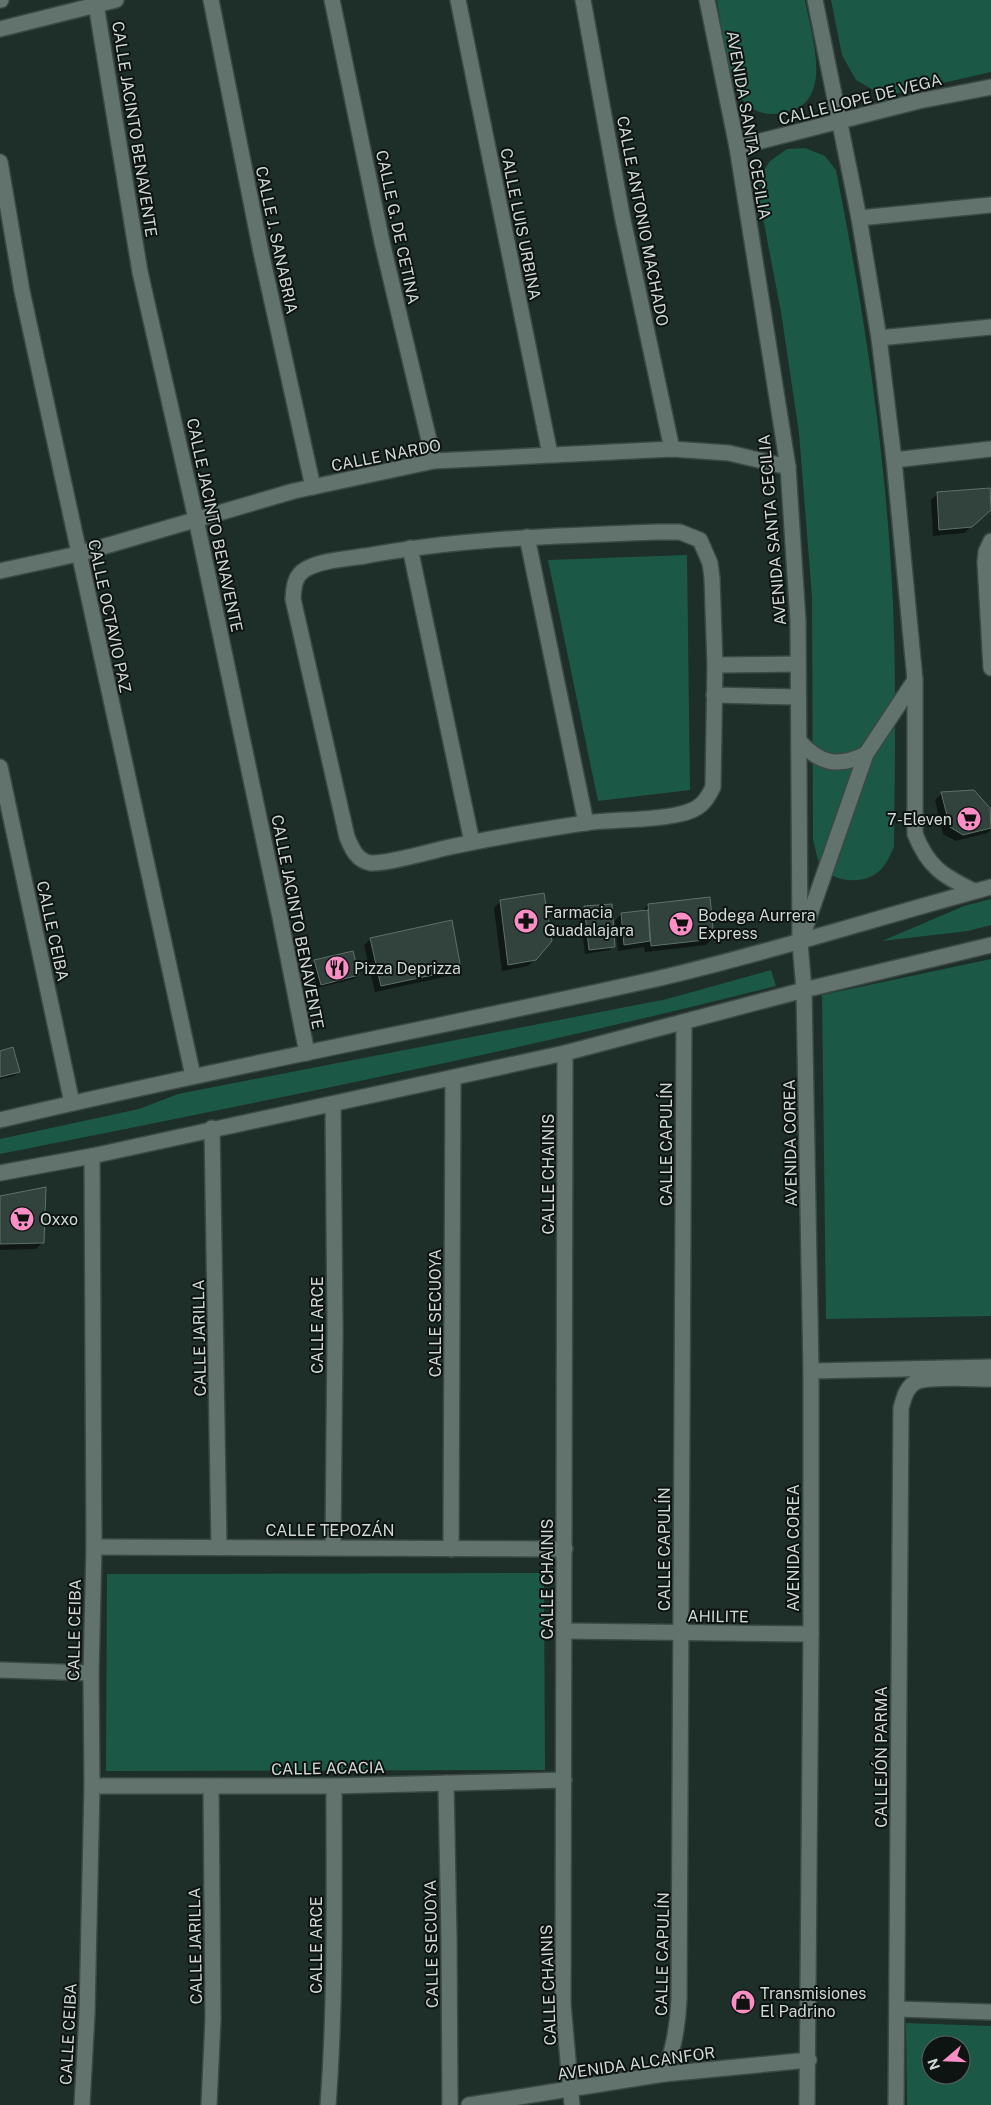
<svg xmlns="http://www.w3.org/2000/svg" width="991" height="2105" viewBox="0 0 991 2105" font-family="'Public Sans',sans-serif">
<rect width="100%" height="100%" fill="#1e2e28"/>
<!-- green -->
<g fill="#1c5846" fill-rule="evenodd">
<path d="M717,0H805C812,40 838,110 775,114C759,115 745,107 738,93C727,73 721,24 717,0Z"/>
<polygon points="831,0 991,0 991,72 894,94 875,91 856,80 842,55"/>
<path d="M805,148L825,156L836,170C862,301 883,433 891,567C897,660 895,753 894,847C889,858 885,868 874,875C857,885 828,881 819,862C816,855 815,846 813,839L812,597L799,433L781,312L759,197V177L770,161L787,149Z"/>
<polygon points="687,555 690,790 598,801 548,560"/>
<polygon points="991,899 991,925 968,931 882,941 964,906"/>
<polygon points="991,959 991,1316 826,1319 822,995"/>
<path d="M771,970L776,986C519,1051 259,1102 0,1154V1139L139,1109L178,1094L667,999Z"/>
<polygon points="544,1573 545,1770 106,1771 107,1574"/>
<path d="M906,2023L991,2026V2105H907ZM931,2045H961V2075H931Z"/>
</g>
<!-- shadow -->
<g fill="#0007">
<polygon points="989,489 991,508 964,533 933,536 931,500 937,494"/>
<polygon points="974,791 989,809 991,830 987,833 956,841 943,834 935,800 941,794"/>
<polygon points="501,901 535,959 528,966 502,971 494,908"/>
<polygon points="648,905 712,939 706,945 645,952 644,947 618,951 615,921 621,914 641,912"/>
<polygon points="584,908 614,946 609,950 585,954 580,912"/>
<polygon points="371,939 460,968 453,975 375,992 364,945"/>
<polygon points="315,961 358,975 354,979 317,988 311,966"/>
<polygon points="0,1052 18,1072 14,1076 0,1079"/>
<polygon points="0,1197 42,1243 36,1249 0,1250"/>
</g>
<!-- building -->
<g fill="#32423c" stroke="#5e7069">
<polygon points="990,488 991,510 972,527 939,530 937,492"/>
<polygon points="974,790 990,808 991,828 963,835 950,827 941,792"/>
<polygon points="544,893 552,941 536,960 508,965 500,900"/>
<polygon points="710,897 714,939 651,946 648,904"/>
<polygon points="612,904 615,947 589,950 584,906"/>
<polygon points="648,910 650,941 624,945 621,913"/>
<polygon points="452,920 461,969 381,986 370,938"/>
<polygon points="353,951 359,975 321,985 314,960"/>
<polygon points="13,1047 20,1072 0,1077 0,1051"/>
<polygon points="46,1187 44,1243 0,1244 0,1196"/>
</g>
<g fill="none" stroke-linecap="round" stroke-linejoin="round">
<defs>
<g id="minor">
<polyline points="0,0 1,0"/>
<polyline points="211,0 261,252 313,487"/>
<polyline points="332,0 382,242 434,461"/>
<polyline points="458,0 550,454"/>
<polyline points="583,0 622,215 672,449"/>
<polyline points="96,4 140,272 196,519 280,917 307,1053"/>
<polyline points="0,29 116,0"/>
<polyline points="737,147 919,101 991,87"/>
<polyline points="0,162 22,291 193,1076"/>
<polyline points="859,218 991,205"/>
<polyline points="879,338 991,327"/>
<polyline points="894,460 991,449"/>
<path d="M657,532H680L700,540L710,563L712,578L715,665L713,787C705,804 698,810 680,814C651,821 615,819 585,823C540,830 494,837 450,847C431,851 389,864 371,863C357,861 352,849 347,837L293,599C294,587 294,576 306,569C322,560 346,559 365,556C462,538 559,536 657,532Z"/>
<polyline points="527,537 586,823"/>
<polyline points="991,541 986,552 985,562 991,668"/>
<polyline points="410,548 472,842"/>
<polyline points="0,571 78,554 294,491 434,461 672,449 729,453 788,467"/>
<polyline points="715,665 798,664"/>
<polyline points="714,695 798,697"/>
<polyline points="0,767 72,1103"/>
<polyline points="804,990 811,1371 811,1634 807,2105"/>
<polyline points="565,1053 563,2004 572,2105"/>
<polyline points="212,1128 219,1547"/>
<polyline points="811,1371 991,1367"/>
<polyline points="94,1547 565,1549"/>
<polyline points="333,1547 335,1332 333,1104"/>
<polyline points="451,1549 453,1078"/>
<polyline points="565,1631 811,1634"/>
<polyline points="0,1670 91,1673"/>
<polyline points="446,1783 449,1939 450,2105"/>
<polyline points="92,1786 334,1786 564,1780"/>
<polyline points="898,2009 991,2012"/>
<path d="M664,2074C674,2049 678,2026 679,1999L684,1022"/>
<polyline points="82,2105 87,2014 92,1786 91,1673 94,1547 92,1156"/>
<polyline points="209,2105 213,2019 211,1787"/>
<path d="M328,2105C336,1999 334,1892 334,1786"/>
<polyline points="469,2105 664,2074 809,2060"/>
<path d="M896,2105L901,1408C904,1398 906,1387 916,1382C929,1376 975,1379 991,1379"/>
</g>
<g id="tertiary">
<polyline points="707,0 737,147 788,467 798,621 800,943"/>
<path d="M815,0L859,218L879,338L894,460L915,680V834C928,867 943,876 974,891"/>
<path d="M799,741C820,764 838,768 866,754"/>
<polyline points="804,990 800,943 866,754 915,680"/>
<path d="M0,1120C217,1068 437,1028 656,979C769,953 879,917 991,887"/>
<polyline points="0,1173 92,1156 565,1053 804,990 991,945"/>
</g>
</defs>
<!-- minor casing -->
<use href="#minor" stroke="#3b4844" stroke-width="18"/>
<!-- tertiary casing -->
<use href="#tertiary" stroke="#3b4844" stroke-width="18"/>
<!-- minor -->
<use href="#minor" stroke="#61736c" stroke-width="15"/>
<!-- tertiary -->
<use href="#tertiary" stroke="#61736c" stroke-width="15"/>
</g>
<!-- icons -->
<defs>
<symbol id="supermarket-disc" viewBox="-11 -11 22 22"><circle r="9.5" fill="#fb8fc5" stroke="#0e1412"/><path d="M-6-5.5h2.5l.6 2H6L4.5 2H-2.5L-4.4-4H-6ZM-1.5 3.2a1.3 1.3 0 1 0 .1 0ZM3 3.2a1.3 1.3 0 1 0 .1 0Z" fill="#111"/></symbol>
<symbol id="pharmacy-disc" viewBox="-11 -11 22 22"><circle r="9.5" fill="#fb8fc5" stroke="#0e1412"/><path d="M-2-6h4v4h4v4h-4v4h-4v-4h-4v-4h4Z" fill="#111"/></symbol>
<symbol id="restaurant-disc" viewBox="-11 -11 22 22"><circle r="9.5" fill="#fb8fc5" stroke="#0e1412"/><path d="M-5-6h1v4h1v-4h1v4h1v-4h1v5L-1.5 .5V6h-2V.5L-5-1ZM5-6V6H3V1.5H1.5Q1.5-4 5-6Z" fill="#111"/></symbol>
<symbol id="shop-disc" viewBox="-11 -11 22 22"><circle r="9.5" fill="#fb8fc5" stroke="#0e1412"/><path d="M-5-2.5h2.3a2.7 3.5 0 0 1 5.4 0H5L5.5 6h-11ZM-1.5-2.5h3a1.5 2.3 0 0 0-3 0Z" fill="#111"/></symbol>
</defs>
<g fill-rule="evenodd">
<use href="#supermarket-disc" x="955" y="805" width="28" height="28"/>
<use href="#pharmacy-disc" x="512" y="907" width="28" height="28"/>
<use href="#supermarket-disc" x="667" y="910" width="28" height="28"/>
<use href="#restaurant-disc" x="323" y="954" width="28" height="28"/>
<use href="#supermarket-disc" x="8" y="1205" width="28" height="28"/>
<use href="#shop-disc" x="729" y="1988" width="28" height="28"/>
</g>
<g text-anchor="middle" stroke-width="4" stroke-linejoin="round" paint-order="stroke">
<!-- street labels -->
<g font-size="16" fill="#cfd8d4" stroke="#0e1412">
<text transform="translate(860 99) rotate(-14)" y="6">CALLE LOPE DE VEGA</text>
<text transform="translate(749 125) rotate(80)" y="6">AVENIDA SANTA CECILIA</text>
<text transform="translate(135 129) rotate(81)" y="6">CALLE JACINTO BENAVENTE</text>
<text transform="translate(643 221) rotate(79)" y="6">CALLE ANTONIO MACHADO</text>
<text transform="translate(521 224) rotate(79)" y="6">CALLE LUIS URBINA</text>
<text transform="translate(398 227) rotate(78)" y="6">CALLE G. DE CETINA</text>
<text transform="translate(277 240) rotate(78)" y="6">CALLE J. SANABRIA</text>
<text transform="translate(386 455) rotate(-11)" y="6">CALLE NARDO</text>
<text transform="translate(215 525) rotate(78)" y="6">CALLE JACINTO BENAVENTE</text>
<text transform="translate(772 530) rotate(-95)" y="6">AVENIDA SANTA CECILIA</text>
<text transform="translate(110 616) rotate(78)" y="6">CALLE OCTAVIO PAZ</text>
<text transform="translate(298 922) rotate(79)" y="6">CALLE JACINTO BENAVENTE</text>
<text transform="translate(53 931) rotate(78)" y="6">CALLE CEIBA</text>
<text transform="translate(790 1143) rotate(-91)" y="6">AVENIDA COREA</text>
<text transform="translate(666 1144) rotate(-90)" y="6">CALLE CAPULÍN</text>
<text transform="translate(548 1174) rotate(-90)" y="6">CALLE CHAINIS</text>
<text transform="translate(435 1313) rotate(-90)" y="6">CALLE SECUOYA</text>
<text transform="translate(317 1325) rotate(-90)" y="6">CALLE ARCE</text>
<text transform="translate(199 1338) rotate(-91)" y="6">CALLE JARILLA</text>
<text x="330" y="1536">CALLE TEPOZÁN</text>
<text transform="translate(793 1548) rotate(-90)" y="6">AVENIDA COREA</text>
<text transform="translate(664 1549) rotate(-90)" y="6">CALLE CAPULÍN</text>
<text transform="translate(547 1579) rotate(-90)" y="6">CALLE CHAINIS</text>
<text transform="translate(718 1616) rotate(1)" y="6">AHILITE</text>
<text transform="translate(74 1630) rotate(-89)" y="6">CALLE CEIBA</text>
<text transform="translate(881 1757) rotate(-90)" y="6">CALLEJÓN PARMA</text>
<text transform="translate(328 1768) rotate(-1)" y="6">CALLE ACACIA</text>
<text transform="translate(431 1944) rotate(-91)" y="6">CALLE SECUOYA</text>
<text transform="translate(316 1945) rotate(-90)" y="6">CALLE ARCE</text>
<text transform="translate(195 1946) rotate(-91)" y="6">CALLE JARILLA</text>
<text transform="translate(662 1954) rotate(-89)" y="6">CALLE CAPULÍN</text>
<text transform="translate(548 1985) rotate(-92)" y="6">CALLE CHAINIS</text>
<text transform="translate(68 2034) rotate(-87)" y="6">CALLE CEIBA</text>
<text transform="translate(636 2063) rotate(-8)" y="6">AVENIDA ALCANFOR</text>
</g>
<!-- poi labels -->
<g font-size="16" fill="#cfd8d4" stroke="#0e1412" text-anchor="start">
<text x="952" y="825" text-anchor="end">7-Eleven</text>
<text x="544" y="918">Farmacia<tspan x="544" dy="18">Guadalajara</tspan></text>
<text x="698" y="921">Bodega Aurrera<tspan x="698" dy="18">Express</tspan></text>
<text x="354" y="974">Pizza Deprizza</text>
<text x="40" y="1225">Oxxo</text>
<text x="760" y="1999">Transmisiones<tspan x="760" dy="18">El Padrino</tspan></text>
</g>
</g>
<!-- north arrow -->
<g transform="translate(946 2060) rotate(251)"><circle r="24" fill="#0e1412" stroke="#5b6260"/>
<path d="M0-4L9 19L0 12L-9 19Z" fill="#fb8fc5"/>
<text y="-8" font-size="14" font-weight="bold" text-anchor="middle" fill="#cfd8d4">N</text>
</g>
</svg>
